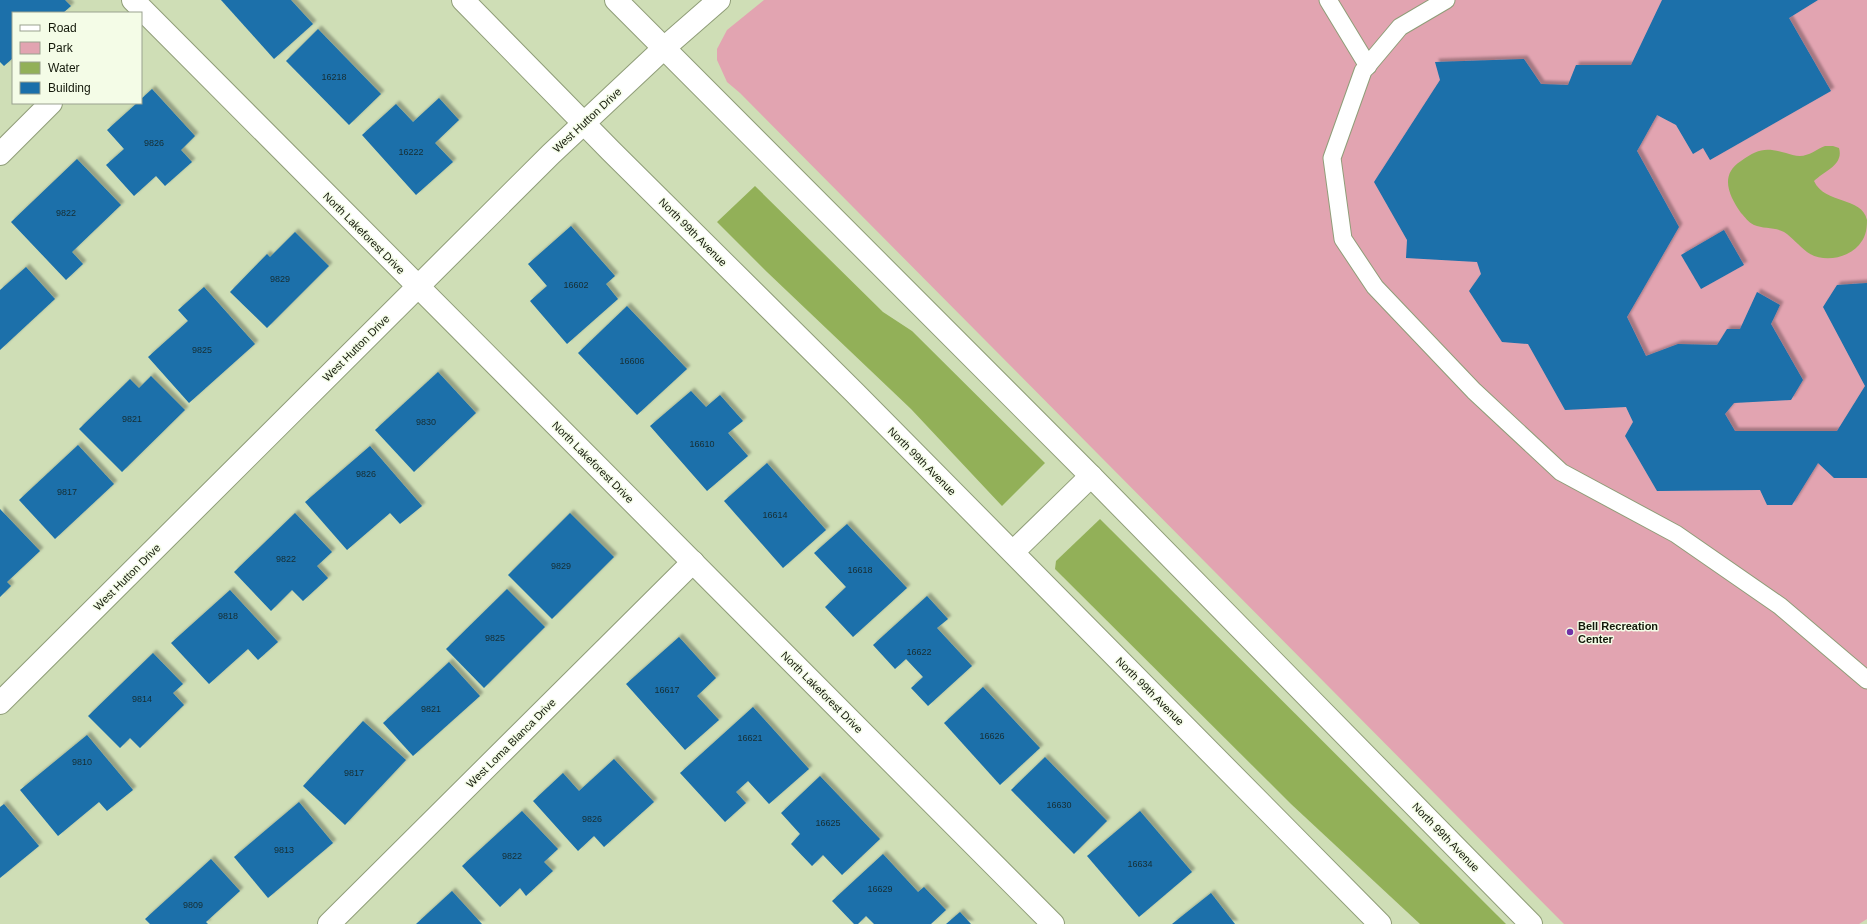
<svg xmlns="http://www.w3.org/2000/svg" width="1867" height="924" viewBox="0 0 1867 924" font-family="Helvetica,sans-serif">
<defs>
<filter id="shadow"><feDropShadow dx="3.5" dy="-3.5" stdDeviation="1" flood-color="#0004"/></filter>
</defs>
<rect width="100%" height="100%" fill="#cfdeb6"/>
<!-- green -->
<polygon fill="#e2a4b1" points="764,0 1867,0 1867,919 1859,924 1564,924 740,93 727,82 717,60 717,49 727,30"/>
<!-- water -->
<g fill="#92b058">
<path d="M1825,146H1833L1839,148C1844,165 1824,171 1814,181C1825,205 1862,196 1867,220C1867,231 1865,238 1859,245C1847,259 1822,263 1807,252C1799,246 1792,237 1784,232C1775,227 1763,229 1754,225C1748,222 1745,217 1741,213C1729,196 1719,175 1741,161C1758,149 1765,147 1786,153C1790,154 1795,156 1800,156C1809,156 1817,149 1825,146Z"/>
<polygon points="755,186 883,312 912,331 1045,463 1002,506 911,409 767,272 717,222"/>
<polygon points="1100,519 1506,924 1420,924 1291,804 1055,569 1056,561"/>
</g>
<!-- building -->
<g fill="#1a6faa" filter="url(#shadow)">
<polygon points="0,0 65,0 71,6 63,13 13,13 13,58 4,66 0,62"/>
<polygon points="221,0 291,0 313,24 274,59"/>
<polygon points="1662,0 1818,0 1789,18 1831,91 1710,160 1703,148 1693,154 1676,125 1657,115 1637,151 1679,227 1627,317 1646,356 1678,344 1717,345 1727,329 1740,329 1757,292 1780,305 1771,324 1803,380 1791,400 1734,403 1725,414 1735,431 1837,431 1865,386 1823,307 1837,285 1867,283 1867,478 1834,478 1818,463 1792,505 1767,505 1760,490 1657,491 1625,436 1633,422 1626,407 1565,410 1528,344 1502,342 1469,291 1481,274 1477,262 1406,258 1407,240 1374,182 1440,80 1435,62 1524,59 1541,84 1568,85 1576,65 1631,65"/>
<polygon points="318,29 381,94 349,125 286,61"/>
<polygon points="152,89 195,136 181,150 192,162 165,186 156,176 134,196 106,165 124,149 107,130 137,103 141,103 141,99"/>
<polygon points="439,98 459,120 435,143 453,162 416,195 362,135 396,104 413,122"/>
<polygon points="77,159 121,205 72,252 83,264 66,280 11,222"/>
<polygon points="571,226 615,276 606,284 618,299 567,344 530,301 547,286 528,264"/>
<polygon points="1724,230 1744,265 1701,289 1681,255"/>
<polygon points="295,232 329,266 267,328 230,292 267,254 270,257"/>
<polygon points="26,267 55,299 0,350 0,290"/>
<polygon points="204,287 255,344 189,403 148,357 188,321 178,310"/>
<polygon points="627,306 687,369 637,415 578,353"/>
<polygon points="438,372 476,413 414,472 375,430"/>
<polygon points="151,376 185,410 122,472 79,429 130,379 139,388"/>
<polygon points="691,391 706,407 720,395 743,421 728,433 748,456 707,491 650,426"/>
<polygon points="78,445 114,484 55,539 19,500"/>
<polygon points="370,446 422,506 400,524 390,513 347,550 305,502"/>
<polygon points="767,463 826,530 783,568 724,501"/>
<polygon points="0,509 40,551 7,582 11,586 0,597"/>
<polygon points="295,513 332,552 317,566 328,578 303,601 292,590 271,611 234,572"/>
<polygon points="570,513 614,557 552,619 508,575"/>
<polygon points="847,524 907,588 853,637 825,607 846,587 814,553"/>
<polygon points="507,589 545,627 484,688 446,649"/>
<polygon points="230,590 278,642 258,660 248,649 209,684 171,643"/>
<polygon points="927,596 948,619 937,628 972,666 928,706 911,688 923,677 906,659 895,669 873,645"/>
<polygon points="679,637 716,678 697,696 719,720 685,750 626,684"/>
<polygon points="153,653 183,684 173,693 184,705 140,748 130,738 120,748 88,716"/>
<polygon points="449,662 480,696 413,756 383,723"/>
<polygon points="983,687 1040,748 1000,785 944,723"/>
<polygon points="753,707 809,769 769,804 748,781 736,792 746,803 725,822 680,773"/>
<polygon points="363,721 406,760 345,825 303,786"/>
<polygon points="87,735 133,790 107,811 99,802 58,836 20,790"/>
<polygon points="1045,757 1107,821 1074,854 1011,790"/>
<polygon points="614,759 654,802 604,847 594,836 578,851 533,801 563,773 579,791"/>
<polygon points="820,776 880,839 842,875 823,855 812,866 791,844 800,834 781,813"/>
<polygon points="299,802 333,843 268,898 234,857"/>
<polygon points="4,804 39,846 0,878 0,807"/>
<polygon points="522,811 558,849 544,862 553,871 526,896 520,888 500,907 462,866"/>
<polygon points="1140,811 1192,872 1139,917 1087,856"/>
<polygon points="883,854 918,892 924,887 946,910 931,924 874,924 866,916 858,924 854,924 832,901"/>
<polygon points="211,859 240,891 206,922 208,924 150,924 145,919"/>
<polygon points="452,891 482,924 416,924"/>
<polygon points="1211,893 1235,924 1172,924"/>
<polygon points="960,912 971,924 946,924"/>
</g>
<g fill="none" stroke-linecap="round" stroke-linejoin="round">
<defs>
<g id="lane">
<polyline points="1328,0 1368,66"/>
<polyline points="1446,0 1400,27 1363,71 1332,158 1343,239 1375,287 1474,391 1561,472 1676,534 1780,606 1867,680"/>
</g>
<g id="street">
<polyline points="133,0 1053,924"/>
<polyline points="0,154 51,103"/>
<polyline points="329,924 693,562"/>
</g>
<g id="secondary">
<polyline points="463,0 611,151 854,392 1380,924"/>
<polyline points="616,0 1091,476 1531,924"/>
<polyline points="1013,552 1091,476"/>
<polyline points="0,703 551,154 664,48 719,0"/>
</g>
</defs>
<!-- lane casing -->
<use href="#lane" stroke="#8f9d78" stroke-width="19"/>
<!-- street casing -->
<use href="#street" stroke="#8f9d78" stroke-width="24"/>
<!-- secondary casing -->
<use href="#secondary" stroke="#8f9d78" stroke-width="24"/>
<!-- lane -->
<use href="#lane" stroke="#fff" stroke-width="17"/>
<!-- street -->
<use href="#street" stroke="#fff" stroke-width="22"/>
<!-- secondary -->
<use href="#secondary" stroke="#fff" stroke-width="22"/>
</g>
<!-- markers -->
<circle fill="#7032a7" stroke="#f4fce7" stroke-width="1.5" cx="1570" cy="632" r="4"/>
<g text-anchor="middle" stroke-width="3" stroke-linejoin="round" paint-order="stroke">
<!-- number labels -->
<g font-size="9" fill="#162e33">
<text x="334" y="80">16218</text>
<text x="154" y="146">9826</text>
<text x="411" y="155">16222</text>
<text x="66" y="216">9822</text>
<text x="280" y="282">9829</text>
<text x="576" y="288">16602</text>
<text x="202" y="353">9825</text>
<text x="632" y="364">16606</text>
<text x="132" y="422">9821</text>
<text x="426" y="425">9830</text>
<text x="702" y="447">16610</text>
<text x="366" y="477">9826</text>
<text x="67" y="495">9817</text>
<text x="775" y="518">16614</text>
<text x="286" y="562">9822</text>
<text x="561" y="569">9829</text>
<text x="860" y="573">16618</text>
<text x="228" y="619">9818</text>
<text x="495" y="641">9825</text>
<text x="919" y="655">16622</text>
<text x="667" y="693">16617</text>
<text x="142" y="702">9814</text>
<text x="431" y="712">9821</text>
<text x="992" y="739">16626</text>
<text x="750" y="741">16621</text>
<text x="82" y="765">9810</text>
<text x="354" y="776">9817</text>
<text x="1059" y="808">16630</text>
<text x="592" y="822">9826</text>
<text x="828" y="826">16625</text>
<text x="284" y="853">9813</text>
<text x="512" y="859">9822</text>
<text x="1140" y="867">16634</text>
<text x="880" y="892">16629</text>
<text x="193" y="908">9809</text>
</g>
<!-- street labels -->
<g font-size="11" fill="#14190b" stroke="#f4fce7">
<text transform="translate(587 120) rotate(-43)" y="4">West Hutton Drive</text>
<text transform="translate(693 232) rotate(45)" y="4">North 99th Avenue</text>
<text transform="translate(364 233) rotate(45)" y="4">North Lakeforest Drive</text>
<text transform="translate(356 348) rotate(-45)" y="4">West Hutton Drive</text>
<text transform="translate(922 461) rotate(45)" y="4">North 99th Avenue</text>
<text transform="translate(593 462) rotate(45)" y="4">North Lakeforest Drive</text>
<text transform="translate(127 577) rotate(-45)" y="4">West Hutton Drive</text>
<text transform="translate(1150 691) rotate(45)" y="4">North 99th Avenue</text>
<text transform="translate(822 692) rotate(45)" y="4">North Lakeforest Drive</text>
<text transform="translate(511 743) rotate(-45)" y="4">West Loma Blanca Drive</text>
<text transform="translate(1446 837) rotate(46)" y="4">North 99th Avenue</text>
</g>
<!-- poi labels -->
<g font-size="11" font-weight="bold" fill="#14190b" stroke="#f4fce7" text-anchor="start">
<text x="1578" y="630">Bell Recreation<tspan x="1578" dy="13">Center</tspan></text>
</g>
</g>
<!-- legend -->
<rect x="12" y="12" width="130" height="92" fill="#f4fce7" stroke="#9aa18f"/>
<rect x="20" y="25" width="20" height="6" fill="#ffffff" stroke="#9aa18f"/>
<text x="48" y="32" font-size="12" fill="#14190b">Road</text>
<rect x="20" y="42" width="20" height="12" fill="#e2a4b1" stroke="#9aa18f"/>
<text x="48" y="52" font-size="12" fill="#14190b">Park</text>
<rect x="20" y="62" width="20" height="12" fill="#92b058" stroke="#9aa18f"/>
<text x="48" y="72" font-size="12" fill="#14190b">Water</text>
<rect x="20" y="82" width="20" height="12" fill="#1a6faa" stroke="#9aa18f"/>
<text x="48" y="92" font-size="12" fill="#14190b">Building</text>
</svg>
